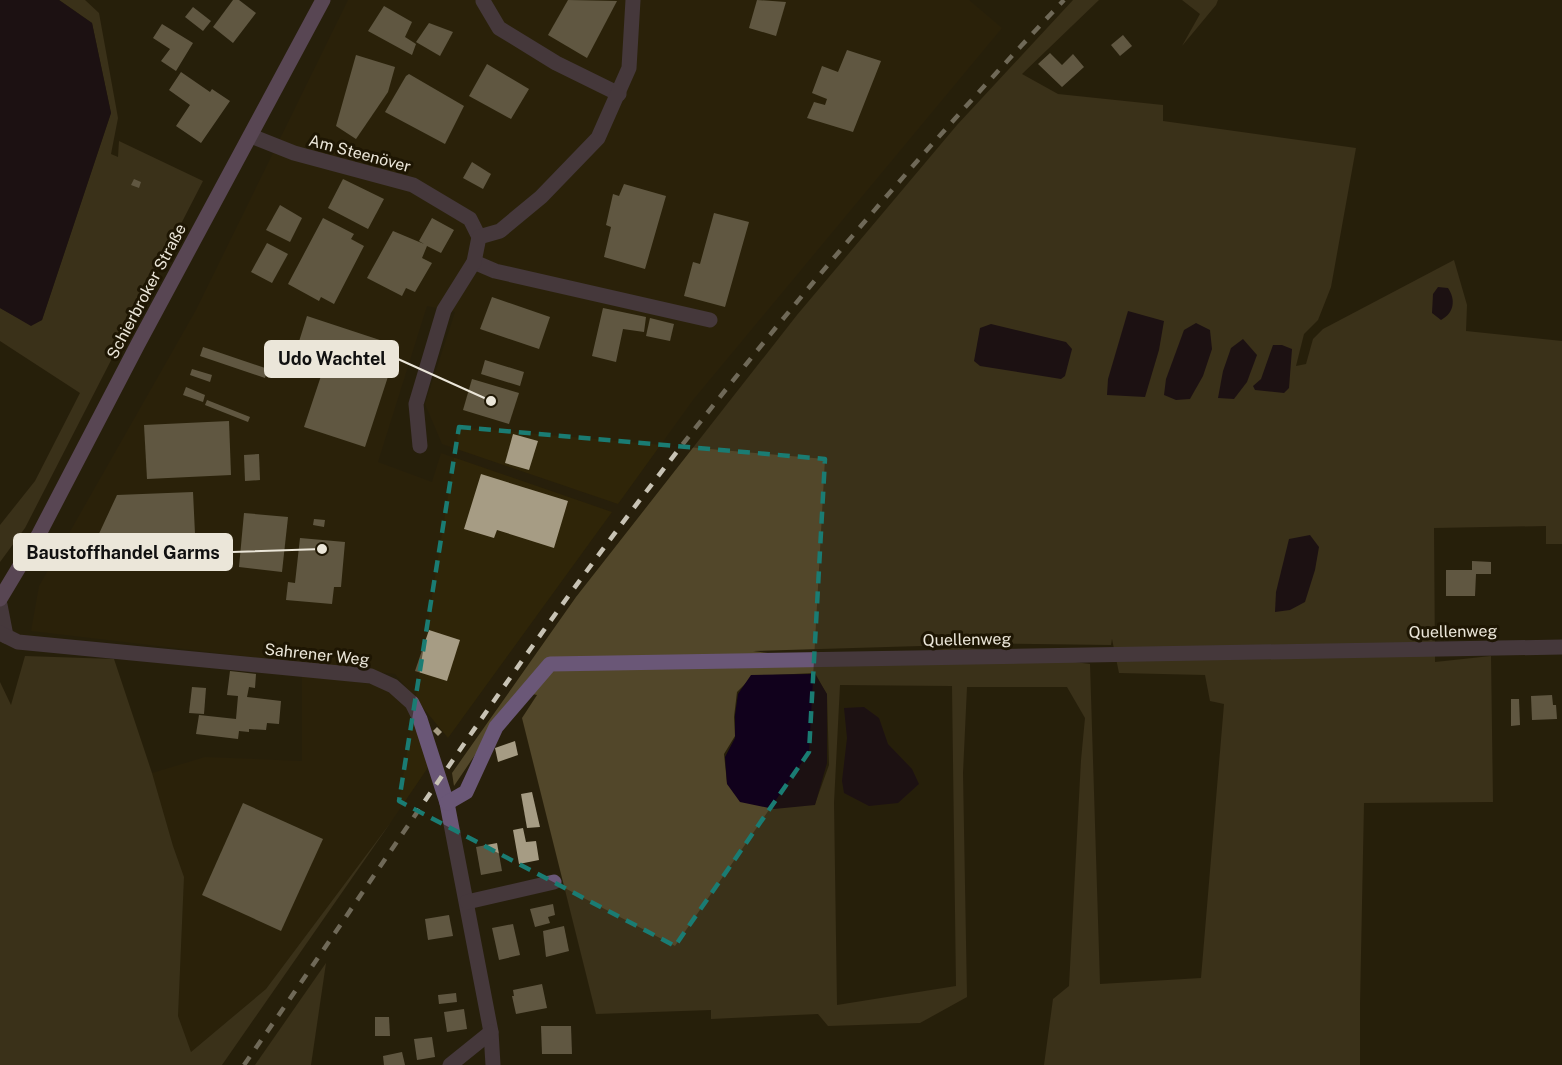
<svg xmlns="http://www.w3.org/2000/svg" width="1562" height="1065" viewBox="0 0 1562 1065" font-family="'Public Sans',sans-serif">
<rect width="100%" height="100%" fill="#271f0b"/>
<!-- built -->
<g fill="#2f2508">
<polygon points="348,0 969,0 1002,28 693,400 618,504 442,444 425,404 455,312 427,306 378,462 432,482 441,453 612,512 448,738 395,674 31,631 39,586 196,310"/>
<polygon points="302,674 384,686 409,708 429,766 391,822 266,989 191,1052 178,1016 184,877 173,846 152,773 205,757 302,761"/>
</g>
<!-- green -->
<g fill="#52472a" fill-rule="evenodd">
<polygon points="59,0 85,0 99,13 118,118 111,154 118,157 119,141 203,181 25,528 0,562 0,525 35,481 80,393 0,341 0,308 31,325 42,320 111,113 92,23"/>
<path d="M1073,0H1099L1022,74L1058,94L1163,105V121L1356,148L1331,287L1318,320L1304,334L1296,366L1306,364L1313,339L1323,329L1454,260L1467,305L1466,331L1562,341V544H1546V526L1434,528L1435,662L1491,656L1493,802L1364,803L1360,1004V1065H1044L1053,999L1069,986L1081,760L1085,718L1067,687H967L963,773L967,997L920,1023L828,1026L818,1014L711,1019V1010L596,1014L522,718L537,695L518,691L454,786L452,773L576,597L797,315L957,125ZM1112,639L1119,673L1205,675L1210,701L1224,704L1201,978L1100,984L1090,664L961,647L838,662L753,651L954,645L970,643L1111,645ZM815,673L827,695L829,765L815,804L742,802L727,783L724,754L735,736L734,717L737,692L753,676ZM840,685L952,686L956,986L837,1005L834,803Z"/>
<polygon points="1182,0 1218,0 1216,5 1182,46 1200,14"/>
<polygon points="25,656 114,659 152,773 173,846 184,877 178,1016 191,1052 266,989 391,822 222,1065 0,1065 0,682 11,705"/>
<polygon points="326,963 311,1065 255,1065"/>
</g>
<!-- water -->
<g fill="#11011c">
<polygon points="0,0 59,0 92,23 111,113 42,320 31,326 0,308"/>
<path d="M1438,287L1448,288C1456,300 1454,313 1441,320L1432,313L1433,294Z"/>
<polygon points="1128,311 1164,321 1159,350 1145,397 1107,395 1108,379"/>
<polygon points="1196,323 1210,330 1212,349 1203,376 1190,399 1176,400 1164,395 1166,379 1184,330"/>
<polygon points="991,324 1066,342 1072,349 1065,376 1061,379 980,366 974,361 980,328"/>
<polygon points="1243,339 1257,355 1247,382 1234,399 1218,398 1223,371 1231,348"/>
<polygon points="1273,345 1282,345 1292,349 1289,388 1284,393 1255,390 1253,386 1261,379"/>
<polygon points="1310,535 1319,547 1315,570 1305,602 1290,610 1275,612 1276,592 1289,539"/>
<polygon points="815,674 827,694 827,763 815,805 774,809 740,802 727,784 725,757 735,738 735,715 738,694 751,675"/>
<polygon points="864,707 879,718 888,744 912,769 919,784 898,803 869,806 844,793 842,781 847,738 844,708"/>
</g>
<!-- building -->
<g fill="#a69c84">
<polygon points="233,0 239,0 256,13 233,43 213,27"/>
<polygon points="568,0 617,1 587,58 548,35"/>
<polygon points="757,0 786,2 776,36 749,28"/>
<polygon points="384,6 412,22 405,37 416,44 412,55 368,31"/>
<polygon points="193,7 211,21 203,31 185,17"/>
<polygon points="429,23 453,32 440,56 416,42"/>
<polygon points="162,24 193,43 176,71 161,61 170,49 153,38"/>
<polygon points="1123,35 1132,46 1120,56 1111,45"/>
<polygon points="847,50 881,61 853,132 807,118 814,102 825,105 827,99 812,93 822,66 838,72"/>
<polygon points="1050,53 1062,65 1073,54 1084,67 1062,87 1038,64"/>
<polygon points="356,55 395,67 388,92 356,139 336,126"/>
<polygon points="487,64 529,89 511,119 469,96"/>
<polygon points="181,72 210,92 212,89 230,101 201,143 176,126 190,105 169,90"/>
<polygon points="409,74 464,106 445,144 385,112 406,76"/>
<polygon points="472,162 491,174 483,189 463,178"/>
<polygon points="134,179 141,182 139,188 131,185"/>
<polygon points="343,179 384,199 368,229 328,208"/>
<polygon points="624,184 666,196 645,269 604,257 611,227 606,225 613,194 619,196"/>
<polygon points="280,205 302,218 290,242 266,230"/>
<polygon points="714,213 749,222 725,307 684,296 693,262 700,264"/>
<polygon points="323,218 354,234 351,239 364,246 334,304 321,297 319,301 288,284"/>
<polygon points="432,218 454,230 441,253 427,246 422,258 432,263 415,292 406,288 402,296 367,278 393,231 424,244 419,241"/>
<polygon points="267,243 288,254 272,283 251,272"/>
<polygon points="492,297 550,317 539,349 480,329"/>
<polygon points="603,308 646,317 644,332 623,329 616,362 592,356"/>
<polygon points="307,316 398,346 365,447 304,427 326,361 296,351"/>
<polygon points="650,318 674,324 670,341 646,336"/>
<polygon points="203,347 268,369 265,378 200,356"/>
<polygon points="485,360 524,372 520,386 481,374"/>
<polygon points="192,369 212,375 210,382 190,375"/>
<polygon points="472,379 519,393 509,424 463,410"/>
<polygon points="186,387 205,395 203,402 183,395"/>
<polygon points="207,400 250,417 248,422 205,405"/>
<polygon points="229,421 231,475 147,479 144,425"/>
<polygon points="513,434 538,441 529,470 505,463"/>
<polygon points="259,454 260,480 245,481 244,455"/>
<polygon points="481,474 568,501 554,548 497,530 494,538 464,529"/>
<polygon points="193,492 196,555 139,557 139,569 100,571 97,538 117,495"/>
<polygon points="244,513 288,517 282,572 239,567"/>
<polygon points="314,519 325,520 324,527 313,525"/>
<polygon points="300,538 345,542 341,587 334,587 332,604 286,600 288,582 295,583"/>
<polygon points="1472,561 1491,562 1491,574 1476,574 1475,596 1446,596 1446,570 1472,570"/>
<polygon points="429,630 460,640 447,681 415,671"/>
<polygon points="230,671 256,674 255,688 249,687 247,697 281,701 279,724 267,723 266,730 249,729 249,732 239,731 238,739 196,734 199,715 236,719 238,696 227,695"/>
<polygon points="192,687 206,688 204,714 189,713"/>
<polygon points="1552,695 1553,705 1556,705 1557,719 1532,720 1531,696"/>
<polygon points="1511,699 1519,699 1520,725 1511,726"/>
<polygon points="437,727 442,732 438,736 433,731"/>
<polygon points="515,741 518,755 498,762 495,748"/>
<polygon points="532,792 540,827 527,828 521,794"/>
<polygon points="243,803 323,839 281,931 202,895"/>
<polygon points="523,828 526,842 536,841 539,860 519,864 513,830"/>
<polygon points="497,843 502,871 481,875 476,847"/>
<polygon points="553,904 555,915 548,917 550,923 535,927 530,909"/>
<polygon points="449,915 453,936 428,940 425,919"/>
<polygon points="513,924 520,955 499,960 492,928"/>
<polygon points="564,926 569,951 546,957 543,931"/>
<polygon points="542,984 547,1008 516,1014 512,996 514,996 513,990"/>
<polygon points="456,993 457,1002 439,1004 438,995"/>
<polygon points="464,1009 467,1029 447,1032 444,1012"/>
<polygon points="375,1017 389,1017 390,1036 375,1036"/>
<polygon points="541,1026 571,1026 572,1054 542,1054"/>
<polygon points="432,1037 435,1057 417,1060 414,1039"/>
<polygon points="402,1052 405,1065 384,1065 383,1056"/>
</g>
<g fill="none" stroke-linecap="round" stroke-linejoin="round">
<!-- minor -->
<g stroke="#6a5777" stroke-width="15">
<polyline points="483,1 499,28 556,63 619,94"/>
<polyline points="251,136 294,153 413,185 470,219 479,237"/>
<polyline points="474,262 495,271 710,320"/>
<polyline points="420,446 416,404 444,310 474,262 479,237 500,231 541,197 598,138 629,68 633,0"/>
<polyline points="0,605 6,636"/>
<polyline points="0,633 18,642 371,676 393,686 412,703 420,719 447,803 491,1032 493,1065"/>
<polyline points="447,803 466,792 496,727 550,664 1562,647"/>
<polyline points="467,902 554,882"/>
<polyline points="450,1065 491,1032"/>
</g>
<!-- secondary -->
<polyline stroke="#9475aa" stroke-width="15" points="0,599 39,534 138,344 323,0"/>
<!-- rail -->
<path stroke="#c8c3b5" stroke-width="4.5" stroke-dasharray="10 10" stroke-linecap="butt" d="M244,1065C350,913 451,759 559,609C714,395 883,192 1064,0"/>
</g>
<!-- marked area -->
<path d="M0 0H1562V1065H0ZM459,427L825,459L809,752L675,946L399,801Z" fill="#271f0b" fill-opacity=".55" fill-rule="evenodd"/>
<path fill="none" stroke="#1a7c73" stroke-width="4.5" stroke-dasharray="12 8" stroke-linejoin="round" d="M459,427L825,459L809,752L675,946L399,801Z"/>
<g text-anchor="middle" stroke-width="6" stroke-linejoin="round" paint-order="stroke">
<!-- street labels -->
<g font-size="16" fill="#ebe6d9" stroke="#1e1603">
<text transform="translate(360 153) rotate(15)" y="6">Am Steenöver</text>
<text transform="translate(146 291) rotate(-62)" y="6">Schierbroker Straße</text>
<text transform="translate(1453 631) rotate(-1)" y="6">Quellenweg</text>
<text transform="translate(967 639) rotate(-1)" y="6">Quellenweg</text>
<text transform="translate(317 654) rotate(6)" y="6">Sahrener Weg</text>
</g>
</g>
<!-- callouts -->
<path fill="none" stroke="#ebe6d9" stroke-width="2" d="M491 401L398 359M322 549L232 552"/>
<g fill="#ebe6d9" stroke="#1e1603" stroke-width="2">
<circle cx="491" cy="401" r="6"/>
<circle cx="322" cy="549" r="6"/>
</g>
<g fill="#ebe6d9" stroke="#ebe6d9" stroke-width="2">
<rect x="265" y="341" width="133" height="36" rx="6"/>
<rect x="14" y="534" width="218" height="36" rx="6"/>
</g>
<g font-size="18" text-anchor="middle" font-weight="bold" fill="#111">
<text x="332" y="365">Udo Wachtel</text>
<text x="123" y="559">Baustoffhandel Garms</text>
</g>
</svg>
